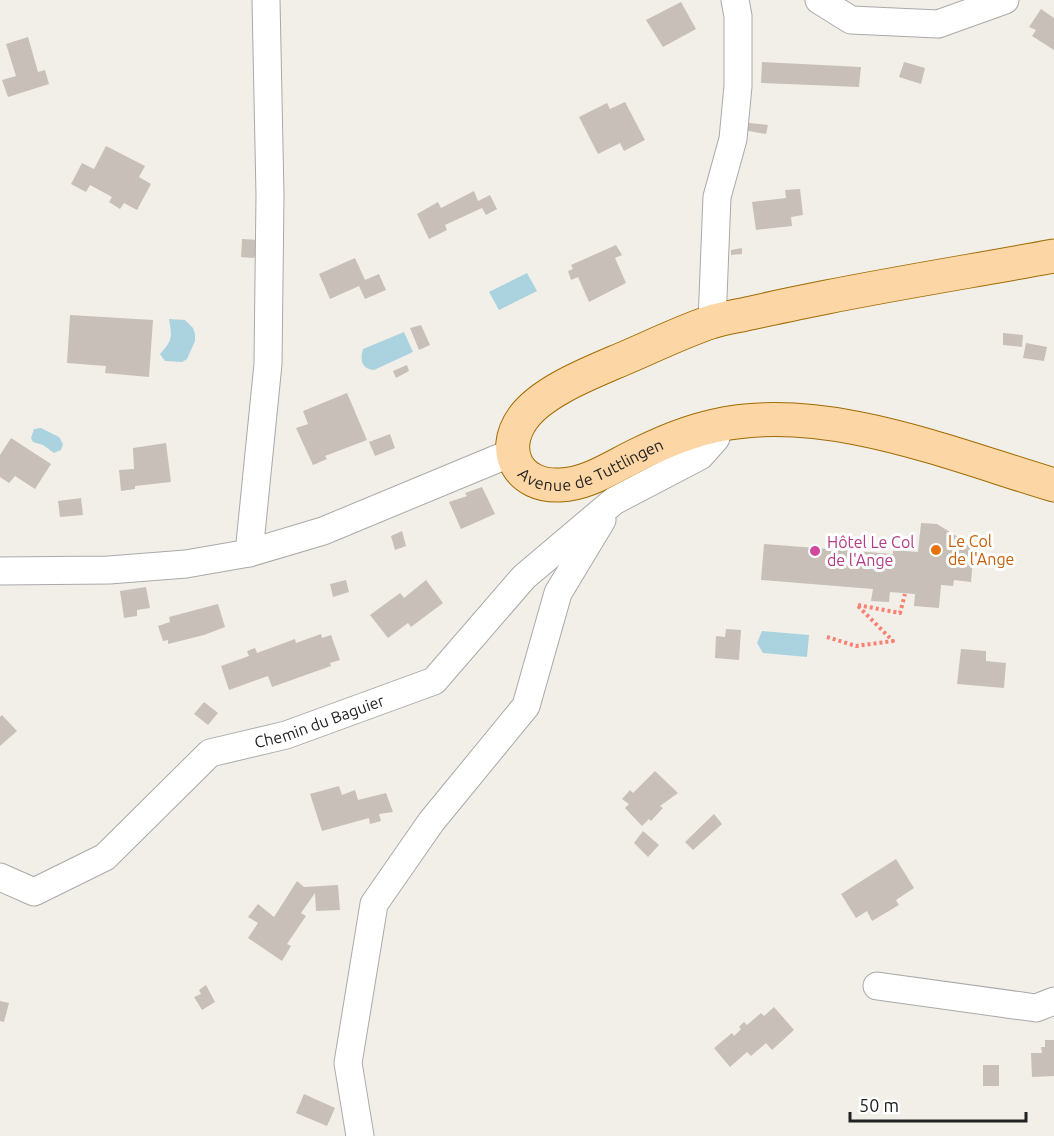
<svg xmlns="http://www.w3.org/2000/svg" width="1054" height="1136" viewBox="0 0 1054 1136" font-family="Ubuntu,sans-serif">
<rect width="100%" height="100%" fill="#f2efe9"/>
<!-- water -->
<g fill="#aad3df">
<polygon points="527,273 537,291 499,310 489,292"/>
<path d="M169,319L185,320L193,328L195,334V341L187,359L182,362L165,361L160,354C173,340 172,337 169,319Z"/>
<path d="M404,332L413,352L374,370C361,369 360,359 363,349Z"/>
<polygon points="41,428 59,437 63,444 61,450 54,453 43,445 33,442 31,438 34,429"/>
<polygon points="762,631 809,635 807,657 763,653 757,643"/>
</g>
<!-- building -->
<g fill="#c7bfb8">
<polygon points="681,2 696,29 663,47 646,20"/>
<polygon points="1041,9 1054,18 1054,50 1032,36 1036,30 1029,27"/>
<polygon points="28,37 38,72 45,70 49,84 8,97 2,80 16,76 6,44"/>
<polygon points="762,62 861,67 859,87 761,83"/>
<polygon points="904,62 925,68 921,84 899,77"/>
<polygon points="625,102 645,140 624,151 620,143 598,154 579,117 607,103 610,109"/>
<polygon points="740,122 768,125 766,134 738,129"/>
<polygon points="106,146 145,166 139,177 151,184 137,210 124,203 120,209 109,202 112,197 90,185 86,192 71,184 82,163 94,169"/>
<polygon points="800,189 803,215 791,217 792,226 756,230 752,202 786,198 785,190"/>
<polygon points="474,191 478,201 490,195 497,209 486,215 482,208 445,225 447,230 429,239 417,214 438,202 441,208"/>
<polygon points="242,239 262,240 261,253 253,258 241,257"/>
<polygon points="616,245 622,255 615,258 626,283 589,302 578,277 571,280 568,271 573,269 571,265"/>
<polygon points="742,248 742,254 731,255 731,250"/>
<polygon points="355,258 365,280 379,274 386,290 365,299 359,286 330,299 319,274"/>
<polygon points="70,315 153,320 149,377 105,373 106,366 67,363"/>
<polygon points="421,325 430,345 419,350 410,328"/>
<polygon points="1003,333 1023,335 1022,347 1003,345"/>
<polygon points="1026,343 1047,347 1044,361 1023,358"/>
<polygon points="407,365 409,371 396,378 393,371"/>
<polygon points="347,393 367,440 325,456 327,459 313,465 296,428 308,424 303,411"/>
<polygon points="390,434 395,448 375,456 369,442"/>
<polygon points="11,438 51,464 35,489 15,476 9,483 0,477 0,455"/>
<polygon points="166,443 171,482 135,486 135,489 121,491 119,470 134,469 133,448"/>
<polygon points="482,487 495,514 461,529 449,502 467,496 465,493"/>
<polygon points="81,498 83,515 60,517 58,501"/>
<polygon points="921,523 937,524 974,547 971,582 954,580 953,586 941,585 939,608 914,606 915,594 890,592 889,602 871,601 873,589 761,580 764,544 893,554 893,550 918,552"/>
<polygon points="402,531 406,546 395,550 391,536"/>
<polygon points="346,580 349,592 333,597 330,584"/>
<polygon points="426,580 443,603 411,627 408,623 388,638 370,615 400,593 404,598"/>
<polygon points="146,587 150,608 137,610 137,616 124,618 120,591"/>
<polygon points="218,604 225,627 204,635 168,644 168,640 163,641 158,626 170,622 169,617"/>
<polygon points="726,629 741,630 739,660 715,658 716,636 725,637"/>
<polygon points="321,634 322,638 331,635 340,660 330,663 331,666 272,687 268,676 229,690 221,666 249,656 247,651 255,648 257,653 295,639 296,643"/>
<polygon points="961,649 986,651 986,661 1006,663 1004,688 957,684"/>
<polygon points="204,702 218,713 208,725 194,714"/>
<polygon points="2,715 17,731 0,746 0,717"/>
<polygon points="655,771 678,793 660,806 663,808 651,821 649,819 642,826 625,808 629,804 622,799 630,790 633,793"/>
<polygon points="339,786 342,795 355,790 358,800 386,793 393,812 379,814 381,821 370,824 369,818 322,831 310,794"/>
<polygon points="714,814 722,824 693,850 685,842"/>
<polygon points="643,831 659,845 648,857 634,843"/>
<polygon points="896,859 914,888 896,900 899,905 872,921 867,911 856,918 841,894"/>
<polygon points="297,881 304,887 338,885 340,910 316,911 315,893 301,913 306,916 287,944 291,946 282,961 248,938 258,923 248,917 258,904 274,917"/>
<polygon points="206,985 215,1002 202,1010 194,997 201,994 199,990"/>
<polygon points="0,1001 9,1003 4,1022 0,1021"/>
<polygon points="774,1007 794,1030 772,1050 766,1043 751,1056 747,1052 730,1067 714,1048 732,1033 734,1036 741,1029 739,1027 744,1022 747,1025 761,1013 764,1016"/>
<polygon points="1045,1040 1054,1040 1054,1076 1032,1077 1031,1053 1042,1053 1041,1047 1045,1047"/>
<rect x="983" y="1065" width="16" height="21"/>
<polygon points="304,1094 335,1108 327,1126 296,1113"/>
</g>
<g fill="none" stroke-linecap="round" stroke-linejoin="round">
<defs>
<g id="minor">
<polyline points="819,0 851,20 938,24 1005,0"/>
<polyline points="712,322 717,197 733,139 738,86 738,16 735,0"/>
<polyline points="249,553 268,364 270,195 266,0"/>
<polyline points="0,571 109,570 186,564 249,553 323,531 499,458 513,454"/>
<path id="s1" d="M0,877L34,892L105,857L210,753L286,735L434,681L524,577L614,501L700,456L716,438L717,425"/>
<polyline points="877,986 1036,1008 1054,1001"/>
<polyline points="360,1136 348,1063 374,904 431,822 526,706 558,593 602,520"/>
</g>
<g id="major">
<path id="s2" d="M1054,256C978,270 902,282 827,297C802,302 777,307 751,313C738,316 724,318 711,322C678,333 645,350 613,363C585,375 541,393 523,418C499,452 519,487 560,485C588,484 612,467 637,455C661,443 687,432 714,426C823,401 950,454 1054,485"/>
</g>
</defs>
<!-- minor casing -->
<use href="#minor" stroke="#a9a9a9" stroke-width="29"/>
<!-- major casing -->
<use href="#major" stroke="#a06b00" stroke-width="35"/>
<!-- path -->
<g stroke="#fa8072" stroke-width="4" stroke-dasharray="3 3" stroke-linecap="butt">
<polyline points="858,605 900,613 905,594"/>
<polyline points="827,637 856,646 893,641 857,605"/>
</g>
<!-- minor -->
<use href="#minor" stroke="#fff" stroke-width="27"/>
<!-- major -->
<use href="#major" stroke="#fcd6a4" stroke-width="33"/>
</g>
<!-- markers -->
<circle fill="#e8710a" stroke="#fff" stroke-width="2" cx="936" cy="550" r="6"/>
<circle fill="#d1479c" stroke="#fff" stroke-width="2" cx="815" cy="551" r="6"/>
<g text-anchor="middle" stroke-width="6" stroke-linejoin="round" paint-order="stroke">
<!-- street labels -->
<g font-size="16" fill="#222" stroke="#fff">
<text dy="6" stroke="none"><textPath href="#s2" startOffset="696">Avenue de Tuttlingen</textPath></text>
<text dy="6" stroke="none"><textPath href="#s1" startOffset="378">Chemin du Baguier</textPath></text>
</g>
<!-- food labels -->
<g font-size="16" fill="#c56008" stroke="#fff" text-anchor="start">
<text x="948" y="547">Le Col<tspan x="948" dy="18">de l'Ange</tspan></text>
</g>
<!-- hotel labels -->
<g font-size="16" fill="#b23c85" stroke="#fff" text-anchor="start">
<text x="827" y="548">Hôtel Le Col<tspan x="827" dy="18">de l'Ange</tspan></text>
</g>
</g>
<!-- scale -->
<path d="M850 1112v9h176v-9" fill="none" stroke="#222222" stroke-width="3"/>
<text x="859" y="1112" font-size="18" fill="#222222" stroke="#ffffff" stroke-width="4.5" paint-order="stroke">50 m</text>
</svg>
